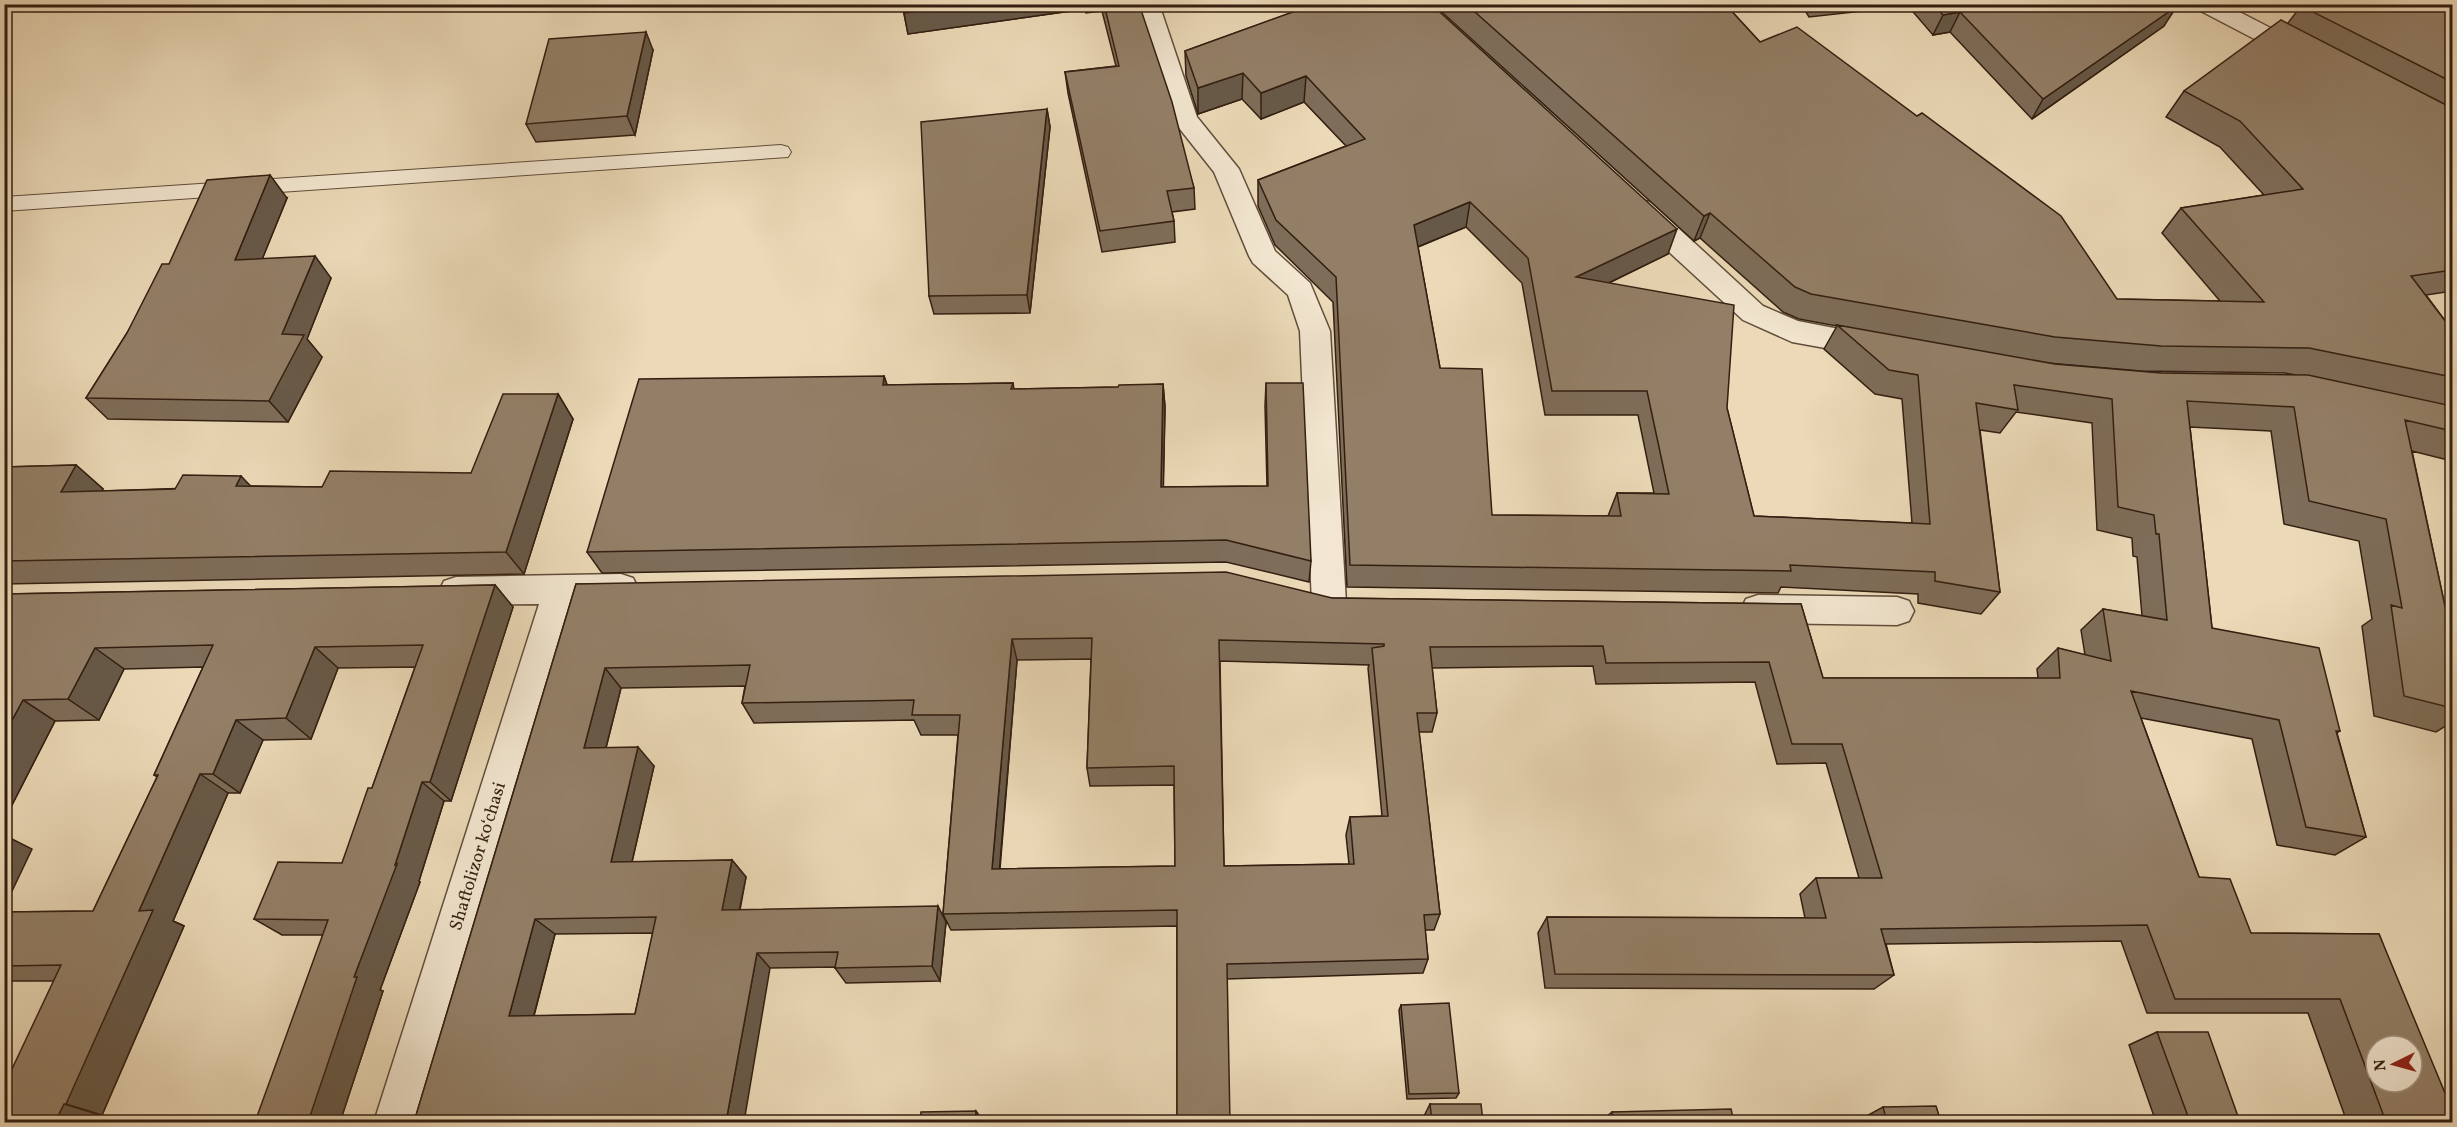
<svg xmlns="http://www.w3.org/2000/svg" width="2457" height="1127" viewBox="0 0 2457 1127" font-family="Vollkorn,serif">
<rect width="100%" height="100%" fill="#ebd9b7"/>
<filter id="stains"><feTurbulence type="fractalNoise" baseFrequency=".00333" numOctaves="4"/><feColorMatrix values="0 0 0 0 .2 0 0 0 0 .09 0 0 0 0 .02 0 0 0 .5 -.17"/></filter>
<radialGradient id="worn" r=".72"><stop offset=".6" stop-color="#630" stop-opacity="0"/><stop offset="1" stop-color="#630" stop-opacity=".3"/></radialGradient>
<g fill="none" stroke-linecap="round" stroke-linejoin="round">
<defs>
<polygon id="service" points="781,145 788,147 791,152 788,157 4,211 4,197"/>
<g id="minor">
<polygon points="1135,4 1159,4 1197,117 1239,169 1275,251 1310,283 1330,331 1346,603 1341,613 1329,617 1317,613 1312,603 1300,331 1288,295 1253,263 1249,256 1214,172 1172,119"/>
<polygon points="1640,200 1650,202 1763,306 1798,321 1885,338 1890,346 1885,354 1875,357 1792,342 1743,320 1630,216 1626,209 1630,202"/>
<polygon points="621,574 633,578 638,588 633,598 621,602 573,603 416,1122 374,1122 539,604 456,605 444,601 439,591 444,581 456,577"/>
<polygon points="1758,595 1897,597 1909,601 1914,611 1909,621 1897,625 1758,623 1746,619 1741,609 1746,599"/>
</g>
<polygon id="tertiary" points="2193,4 2224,4 2311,49 2314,54 2311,59 2302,62 2293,59 2197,9"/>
</defs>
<!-- service casing -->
<use href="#service" stroke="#614d3a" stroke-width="2"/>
<!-- minor casing -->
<use href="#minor" stroke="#614d3a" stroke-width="3"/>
<!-- tertiary casing -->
<use href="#tertiary" stroke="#614d3a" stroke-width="3"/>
<!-- service -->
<use href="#service" fill="#f2e6d0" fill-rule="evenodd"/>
<!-- minor -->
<use href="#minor" fill="#f2e6d0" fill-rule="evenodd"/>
<!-- tertiary -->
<use href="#tertiary" fill="#f2e6d0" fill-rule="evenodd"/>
</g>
<!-- wall -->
<g fill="#7e6d59" stroke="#331e11" stroke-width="1.5" fill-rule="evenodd">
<polygon points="902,4 1139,4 1194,188 1195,209 1172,212 1174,221 1175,242 1102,252 1068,93 1065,72 1116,66 1102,11 1086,13 1085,9 908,34"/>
<path d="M1315,4L1668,254L1609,283L1727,408L1754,516L1912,523L1902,399L1875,394L1824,349L1837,326L1799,319L1783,312L1700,238L1694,241L1433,4H1725L1760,42L2117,299L2220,301L2162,233L2181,208L2264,195L2220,147L2166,117L2184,91L2288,23L2301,6L2452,4V291L2426,295L2452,330V461L2412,451L2452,639V722L2436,732L2374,716L2362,626L2372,619L2359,541L2284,524L2271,431L2190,427L2212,628L2340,731L2337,733L2366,837L2335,855L2277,845L2252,739L2141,718L2199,877L2251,933L2379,934L2452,1122H2347L2308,1013H2147L2121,941L1886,944L1894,975L1874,989L1545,988L1538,933L1547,917L1805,918L1800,894L1816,878H1859L1826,763L1777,764L1755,682L1596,684L1593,666L1432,668L1437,713L1432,732H1419L1440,914L1434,930H1425L1428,959L1423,973L1227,979L1177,1121V926L951,930L943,914L958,735H921L914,720L754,723L742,703L745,686L621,688L606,748L654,766L632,862L732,860L746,877L740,910L946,922L940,981L846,983L835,968V967L770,968L414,1122L576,584L1332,598L1801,604L1823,678H2038L2037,669L2058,648L2085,655L2081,630L2103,609L2142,616L2137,557L2133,556L2132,538L2097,530L2092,423L2016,412L2000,433L1980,430L2000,592L1981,614L1918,603V594L1781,587L1778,593L1347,587L1333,302L1275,245L1258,206V180L1346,146L1304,102L1261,119L1242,99L1198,114L1186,76L1185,51ZM1466,227L1522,283L1545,415H1638L1654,493H1617L1608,516L1492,515L1440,368L1418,247ZM2047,363L2141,371L2285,373L2296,375L2161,373ZM1091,659L1087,768L1090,786L1174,785L1175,866L1000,869L1017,660ZM1220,661L1369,665L1368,668L1382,816L1350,817L1346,835L1349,864L1224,866ZM653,933L635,1014L534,1016L555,934Z"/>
<polygon points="1801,4 2174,4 2164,26 2032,119 1950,32 1933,35 1908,6 1809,17"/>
<polygon points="653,50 635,135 536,142 526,124"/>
<polygon points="1047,109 1050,127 1030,313 934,314 929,296"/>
<polygon points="287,198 262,259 331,278 307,339 322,357 288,422 108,419 86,398 127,333 169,264"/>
<polygon points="884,376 887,385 1013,383 1014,389 1118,387 1163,384 1165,407 1163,487 1267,486 1265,406 1266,383 1311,561 1309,582 1226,562 602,573 587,552"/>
<polygon points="558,394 573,419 524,574 4,584 4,467 76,465 103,489 102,491 251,486 322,487 471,473"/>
<polygon points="495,585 513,607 451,801 444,801 419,881 420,882 380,990 383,991 340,1122 322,935 282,935 254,919 342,863 372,788 415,667 338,668 311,739 263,740 240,793 228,793 173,921 184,926 102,1115 100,1115 97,1122 4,1122 54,981 4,981 4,912 93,911 157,777 154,775 203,667 124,669 99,720 55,721 12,805 4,805 4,594"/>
<polygon points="1401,1005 1459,1093 1456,1098 1407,1099 1399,1010"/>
<polygon points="2157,1032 2240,1122 2156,1122 2129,1045"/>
<polygon points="1430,1104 1483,1122 1425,1122 1424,1116"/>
<polygon points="1883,1107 1941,1122 1864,1122 1863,1118"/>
<polygon points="1612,1112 1734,1122 1600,1122"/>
</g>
<!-- shaded-wall -->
<g fill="#675948" stroke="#331e11" stroke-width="1.5">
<polygon points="965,4 1085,4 1085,9 908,34 904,13"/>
<polygon points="2177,6 2164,26 2032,119 2043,99"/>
<polygon points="1960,12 1950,32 1933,35 1943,15"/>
<polygon points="646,32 653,50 635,135 627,116"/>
<polygon points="1243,73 1242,99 1198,114 1198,88"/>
<polygon points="1306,76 1304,102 1261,119 1261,93"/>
<polygon points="1047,109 1050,127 1030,313 1027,295"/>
<polygon points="270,175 287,198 253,282 235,260"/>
<polygon points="1470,202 1466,227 1410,250 1414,225"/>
<polygon points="1710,213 1700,238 1694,241 1704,216"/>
<polygon points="1677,229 1668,254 1569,302 1576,277"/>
<polygon points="315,256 331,278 307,339 322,357 288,422 269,401 282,334"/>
<polygon points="884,376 892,399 883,385"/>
<polygon points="1163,384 1165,407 1163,509 1161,487"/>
<polygon points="558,394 573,419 524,574 506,552"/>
<polygon points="76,465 103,489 89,515 61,492"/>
<polygon points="241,476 264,500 236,486"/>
<polygon points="495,585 513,607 451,801 430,782"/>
<polygon points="1012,639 1017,660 998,886 992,869"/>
<polygon points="315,647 338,668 311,739 286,718"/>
<polygon points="95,648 124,669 99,720 68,699"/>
<polygon points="605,668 621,688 601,767 584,748"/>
<polygon points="23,700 55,721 12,805 4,801 4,735"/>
<polygon points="236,720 263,740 240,793 213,774"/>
<polygon points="638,747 654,766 628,879 611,862"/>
<polygon points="200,774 228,793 173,921 184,926 102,1115 66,1104 139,911"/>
<polygon points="422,782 444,801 419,881 420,882 380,990 383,991 340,1122 308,1122 354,977 395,865"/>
<polygon points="4,835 32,849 4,908"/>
<polygon points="732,860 746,877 736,926 722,910"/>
<polygon points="938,906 946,922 940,981 932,966"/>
<polygon points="535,919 555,934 530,1030 509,1016"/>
<polygon points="757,953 770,968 744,1122 726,1122"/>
<polygon points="64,1104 100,1115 97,1122 55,1122"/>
<polygon points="976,1111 984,1122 975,1122"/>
</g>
<!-- building -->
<g fill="#937f67" stroke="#331e11" stroke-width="1.5" fill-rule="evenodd">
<polygon points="902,4 965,4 904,13"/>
<polygon points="1104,4 1139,4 1172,102 1194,188 1167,191 1174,221 1100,231 1065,72 1119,66"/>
<path d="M1315,4H1431L1677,229L1576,277L1734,305L1727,408L1754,516L1930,524L1918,375L1889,370L1837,325L2055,364L2161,373L2308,375L2452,406V431L2405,420L2452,639V708L2404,696L2391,605L2402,608L2386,519L2309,501L2294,407L2187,401L2212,628L2319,648L2340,731H2336L2366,837L2306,827L2279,720L2131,691L2199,877L2230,879L2251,933L2379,934L2452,1110V1122H2386L2340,999H2175L2147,925L1881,929L1894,975L1555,974L1547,917L1826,918L1816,878H1882L1842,744H1792L1769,662L1606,663L1603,646L1430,647L1437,713H1417L1440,914L1424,915L1428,959L1227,964L1230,1122H1085V1121H1177V910L943,914L960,715H912L914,700L742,703L750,665L605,668L584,748L638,747L611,862L732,860L722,910L938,906L932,966L835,968L838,952L757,953L726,1122H414L576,584L1226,572L1332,598L1801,604L1823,678H2060L2058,648L2111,661L2103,609L2167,620L2159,534H2156L2154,515L2118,507L2112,399L2014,385L2018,410L1976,403L2000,592L1935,581V572L1790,565L1791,571L1350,565L1336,277L1276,220L1258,180L1365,139L1306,76L1261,93L1243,73L1198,88L1185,51ZM1470,202L1528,258L1552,391H1647L1669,494L1617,493L1621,516L1492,515L1482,369L1440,368L1414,225ZM1092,638L1087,768L1174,766L1175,866L992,869L1012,639ZM1219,640L1384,644V646L1372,648L1388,816L1350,817L1354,864L1224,866ZM656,917L635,1014L509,1016L535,919ZM2376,1046H2412V1082H2376Z"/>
<polygon points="1466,4 1725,4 1760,42 1797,27 1917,116 1922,113 2061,216 2117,299 2264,302 2181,208 2303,189 2240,121 2184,91 2281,20 2452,108 2452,270 2411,276 2452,330 2452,377 2309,348 2161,346 2055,337 1811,294 1795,287 1710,213 1704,216"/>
<polygon points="1933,4 2174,4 2177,6 2043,99 1960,12 1943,15"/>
<polygon points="2302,4 2452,4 2452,82 2301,6"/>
<polygon points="646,32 627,116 526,124 549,39"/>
<polygon points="1047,109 1027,295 929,296 921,122"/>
<polygon points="270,175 235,260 315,256 282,334 304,335 269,401 86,398 127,333 162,264 169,264 207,180"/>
<polygon points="884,376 883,385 1013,383 1011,389 1118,387 1119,385 1163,384 1161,487 1268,486 1266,383 1303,383 1311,561 1226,540 587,552 639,379"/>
<polygon points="503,394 558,394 506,552 4,561 4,467 76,465 61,492 175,489 183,475 241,476 236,486 322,487 330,471 471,473"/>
<polygon points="495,585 430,782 422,782 395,865 397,864 354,977 357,977 308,1122 255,1122 328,920 254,919 278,862 342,863 368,788 372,788 423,645 315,647 286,718 236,720 213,774 200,774 139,911 153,910 66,1104 64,1104 55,1122 4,1122 4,1086 61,965 4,966 4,912 93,911 158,775 154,775 213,645 95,648 68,699 23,700 4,735 4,594"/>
<polygon points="1449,1003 1459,1093 1409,1094 1401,1005"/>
<polygon points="2157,1032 2208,1032 2240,1122 2190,1122"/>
<polygon points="1430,1104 1481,1104 1483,1122 1432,1122"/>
<polygon points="1936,1106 1941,1122 1887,1122 1883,1107"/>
<polygon points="1731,1109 1734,1122 1614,1122 1612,1112"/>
<polygon points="976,1111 975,1122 920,1122 921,1112"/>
</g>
<g text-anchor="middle" stroke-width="4.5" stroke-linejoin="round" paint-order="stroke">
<!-- street labels -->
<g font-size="18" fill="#331e11" stroke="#f2e6d0">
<text transform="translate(477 856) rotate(-73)" y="6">Shaftolizor koʻchasi</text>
</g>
</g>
<!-- margin -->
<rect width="2457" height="1127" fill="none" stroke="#ebd9b7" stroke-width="24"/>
<rect x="6" y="6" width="2445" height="1115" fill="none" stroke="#331e11" stroke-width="3"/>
<rect x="12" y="12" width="2433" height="1103" fill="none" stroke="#331e11" stroke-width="1.5"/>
<!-- north arrow -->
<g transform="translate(2394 1064) rotate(265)"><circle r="28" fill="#f2e6d0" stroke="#a69684" stroke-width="1.5"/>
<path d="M0-4.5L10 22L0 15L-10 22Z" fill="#8f2418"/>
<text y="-9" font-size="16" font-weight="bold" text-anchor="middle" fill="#331e11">N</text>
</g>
<rect width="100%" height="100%" filter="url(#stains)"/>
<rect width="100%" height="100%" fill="url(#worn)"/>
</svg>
